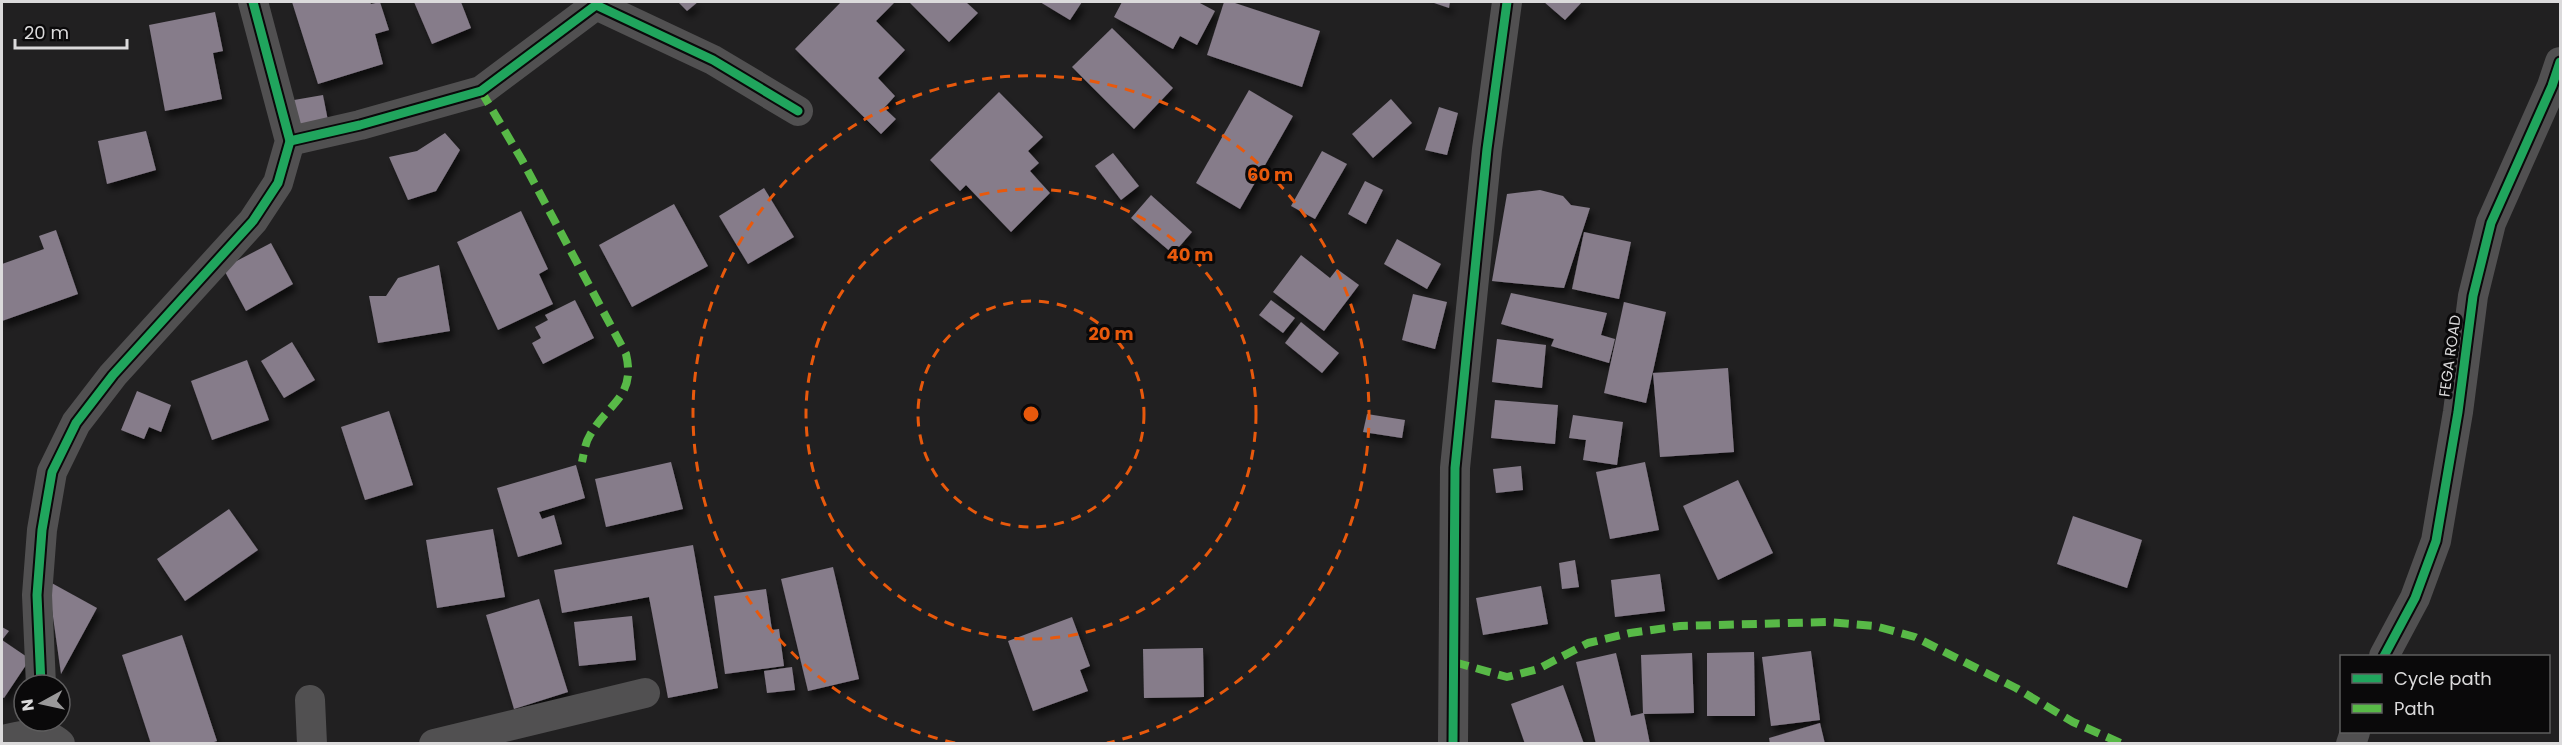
<svg xmlns="http://www.w3.org/2000/svg" width="2562" height="745" viewBox="0 0 2562 745" font-family="Poppins,sans-serif">
<defs>
<filter id="shadow"><feDropShadow dx="3.5" dy="6" stdDeviation="3" flood-color="#0009"/></filter>
</defs>
<rect width="100%" height="100%" fill="#212021"/>
<!-- building -->
<g fill="#867c8a" filter="url(#shadow)">
<polygon points="292,2 370,2 371,4 380,2 389,30 375,34 383,64 318,84"/>
<polygon points="414,2 461,2 471,28 432,44"/>
<polygon points="678,2 698,2 687,11"/>
<polygon points="841,2 895,2 876,21 905,50 878,78 895,96 884,108 896,119 881,134 795,49"/>
<polygon points="909,2 966,2 978,13 949,42"/>
<polygon points="1040,2 1082,2 1070,20"/>
<polygon points="1122,2 1198,2 1215,11 1197,45 1180,36 1173,49 1114,17"/>
<polygon points="1224,2 1232,2 1320,31 1302,87 1207,55"/>
<polygon points="1431,2 1450,2 1449,8"/>
<polygon points="1544,2 1582,2 1565,20"/>
<polygon points="215,12 223,51 213,53 222,99 165,111 149,25"/>
<polygon points="1112,28 1173,88 1134,129 1072,67"/>
<polygon points="1249,90 1293,116 1240,209 1196,183"/>
<polygon points="999,92 1043,137 1028,151 1039,163 1030,171 1050,193 1011,232 966,185 960,191 930,160"/>
<polygon points="323,95 329,126 300,132 294,100"/>
<polygon points="1391,99 1412,123 1373,158 1352,134"/>
<polygon points="1439,107 1458,113 1447,155 1425,150"/>
<polygon points="146,131 156,170 107,184 98,141"/>
<polygon points="445,133 460,150 436,191 408,200 389,157 417,151"/>
<polygon points="1322,151 1347,164 1315,219 1291,206"/>
<polygon points="1113,153 1139,186 1121,200 1095,166"/>
<polygon points="1365,181 1383,190 1366,224 1348,214"/>
<polygon points="764,188 794,237 748,264 719,216"/>
<polygon points="1540,190 1563,196 1571,205 1590,208 1564,288 1492,281 1507,194"/>
<polygon points="1151,195 1192,232 1173,254 1131,218"/>
<polygon points="674,204 708,266 632,307 599,245"/>
<polygon points="521,211 548,269 539,274 553,304 498,330 457,242"/>
<polygon points="56,230 78,294 2,321 2,264 44,249 39,236"/>
<polygon points="1584,232 1631,242 1619,299 1572,289"/>
<polygon points="1397,239 1441,264 1427,289 1384,264"/>
<polygon points="271,243 293,284 246,311 223,268"/>
<polygon points="1301,255 1330,278 1337,269 1359,285 1324,331 1273,292"/>
<polygon points="439,265 450,331 378,343 369,296 386,296 398,278"/>
<polygon points="1511,293 1607,313 1601,335 1615,339 1609,363 1551,346 1554,339 1501,324"/>
<polygon points="1413,294 1447,302 1435,349 1402,340"/>
<polygon points="575,300 594,338 543,364 532,343 541,338 535,327 548,320 545,315"/>
<polygon points="1271,300 1295,318 1283,333 1259,315"/>
<polygon points="1624,302 1666,312 1646,403 1604,393"/>
<polygon points="1301,322 1339,353 1322,373 1285,343"/>
<polygon points="1497,339 1546,345 1542,388 1492,382"/>
<polygon points="292,342 315,380 284,398 261,361"/>
<polygon points="247,360 269,420 212,440 191,381"/>
<polygon points="1728,368 1734,452 1660,457 1653,373"/>
<polygon points="137,391 171,405 161,432 149,427 144,439 121,430"/>
<polygon points="1495,400 1558,405 1555,444 1491,438"/>
<polygon points="389,411 413,485 365,500 341,427"/>
<polygon points="1367,414 1405,420 1402,438 1363,432"/>
<polygon points="1573,415 1623,422 1617,465 1583,460 1586,440 1569,438"/>
<polygon points="671,462 683,509 606,527 595,479"/>
<polygon points="1645,462 1659,530 1610,539 1596,472"/>
<polygon points="576,465 585,498 539,512 542,519 554,515 562,544 518,557 497,488"/>
<polygon points="1521,466 1523,490 1496,493 1493,469"/>
<polygon points="1738,480 1773,553 1718,580 1683,506"/>
<polygon points="229,509 258,550 185,601 157,559"/>
<polygon points="2073,516 2142,540 2127,588 2057,564"/>
<polygon points="493,529 505,597 437,608 426,540"/>
<polygon points="693,545 718,688 668,698 649,597 562,613 554,570"/>
<polygon points="1575,560 1579,587 1562,589 1559,563"/>
<polygon points="833,567 859,679 808,691 781,579"/>
<polygon points="1660,574 1665,611 1615,617 1611,580"/>
<polygon points="48,581 97,608 61,674"/>
<polygon points="1541,586 1548,624 1483,635 1476,598"/>
<polygon points="766,589 772,630 779,629 784,666 725,674 714,596"/>
<polygon points="539,599 568,692 514,709 486,615"/>
<polygon points="632,616 636,660 579,666 574,622"/>
<polygon points="1072,617 1090,666 1080,670 1088,691 1033,711 1008,641"/>
<polygon points="2,627 9,631 2,640 30,659 4,698 2,697"/>
<polygon points="182,635 217,741 208,744 151,744 122,655"/>
<polygon points="1203,648 1204,697 1144,698 1143,649"/>
<polygon points="1811,651 1820,720 1771,726 1762,657"/>
<polygon points="1754,652 1755,716 1707,716 1707,653"/>
<polygon points="1616,653 1631,716 1643,713 1641,655 1692,653 1694,713 1644,714 1650,744 1596,744 1576,662"/>
<polygon points="792,667 795,690 767,693 764,671"/>
<polygon points="1563,685 1584,744 1525,744 1511,704"/>
<polygon points="1820,723 1825,744 1770,744 1769,738"/>
</g>
<g fill="none" stroke-linecap="round" stroke-linejoin="round">
<!-- minor -->
<g stroke="#515051" stroke-width="30">
<polyline points="290,141 360,125 481,91 596,5 713,60 798,111"/>
<polyline points="2384,656 2415,598 2436,541 2458,412 2473,296 2491,223 2552,86 2560,62"/>
<polyline points="41,685 37,595 42,530 52,472 76,423 113,375 253,221 278,183 290,141 253,2"/>
<polyline points="310,700 312,744"/>
<path d="M2,740C21,736 44,729 60,744"/>
<polyline points="434,744 645,693"/>
<polyline points="1453,744 1455,468 1487,149 1507,2"/>
<polyline points="2351,744 2355,732"/>
</g>
<!-- quiet -->
<g stroke="#58b947" stroke-width="8" stroke-dasharray="15 8" stroke-linecap="butt">
<path d="M481,91L522,160L626,354C636,397 609,402 590,435C585,443 584,453 582,462"/>
<polyline points="1454,662 1507,677 1538,669 1588,643 1630,633 1680,626 1828,622 1875,626 1915,637 2016,688 2073,722 2123,744"/>
</g>
<defs>
<g id="cycleway">
<polyline points="290,141 360,125 481,91 596,5 713,60 798,111"/>
<polyline points="2384,656 2415,598 2436,541 2458,412 2473,296 2491,223 2552,86 2560,62"/>
<polyline points="41,685 37,595 42,530 52,472 76,423 113,375 253,221 278,183 290,141 253,2"/>
<polyline points="1453,744 1455,468 1487,149 1507,2"/>
</g>
</defs>
<!-- cycleway casing -->
<use href="#cycleway" stroke="#0a090a" stroke-width="13"/>
<!-- cycleway -->
<use href="#cycleway" stroke="#20a55d" stroke-width="9"/>
</g>
<!-- distance rings -->
<g fill="none" stroke="#e8590c" stroke-width="3" stroke-dasharray="10 8">
<circle cx="1031" cy="414" r="113"/>
<circle cx="1031" cy="414" r="225"/>
<path d="M955 743A338 338 0 1 1 1107 743"/>
</g>
<g text-anchor="middle" stroke-width="6" stroke-linejoin="round" paint-order="stroke">
<!-- street labels -->
<g font-size="15" fill="#dbdadb" stroke="#0a090a">
<text transform="translate(2450 356) rotate(-82)" y="5">FEGA ROAD</text>
</g>
</g>
<circle cx="1031" cy="414" r="9" fill="#e8590c" stroke="#0a090a" stroke-width="3"/>
<g font-size="18" text-anchor="middle" font-weight="bold" fill="#e8590c" stroke="#0a090a" stroke-width="6" stroke-linejoin="round" paint-order="stroke">
<text x="1270" y="181">60 m</text>
<text x="1190" y="261">40 m</text>
<text x="1111" y="340">20 m</text>
</g>
<!-- border -->
<rect width="2562" height="745" fill="none" stroke="#dbdadb" stroke-width="6"/>
<!-- legend -->
<rect x="2340" y="655" width="210" height="78" fill="#0a090a" stroke="#5e5d5e" stroke-width="1.5"/>
<rect x="2352" y="674" width="30" height="9" fill="#20a55d" stroke="#5e5d5e" stroke-width="1.5"/>
<text x="2394" y="685" font-size="18" fill="#dbdadb">Cycle path</text>
<rect x="2352" y="704" width="30" height="9" fill="#58b947" stroke="#5e5d5e" stroke-width="1.5"/>
<text x="2394" y="715" font-size="18" fill="#dbdadb">Path</text>
<!-- north arrow -->
<g transform="translate(42 703) rotate(262)"><circle r="28" fill="#0a090a" stroke="#5e5d5e" stroke-width="1.5"/>
<path d="M0-4.5L10 22L0 15L-10 22Z" fill="#9a999a"/>
<text y="-9" font-size="16" font-weight="bold" text-anchor="middle" fill="#dbdadb">N</text>
</g>
<!-- scale -->
<path d="M15 39v9h112v-9" fill="none" stroke="#dbdadb" stroke-width="3"/>
<text x="24" y="39" font-size="18" fill="#dbdadb" stroke="#0a090a" stroke-width="4.5" paint-order="stroke">20 m</text>
</svg>
